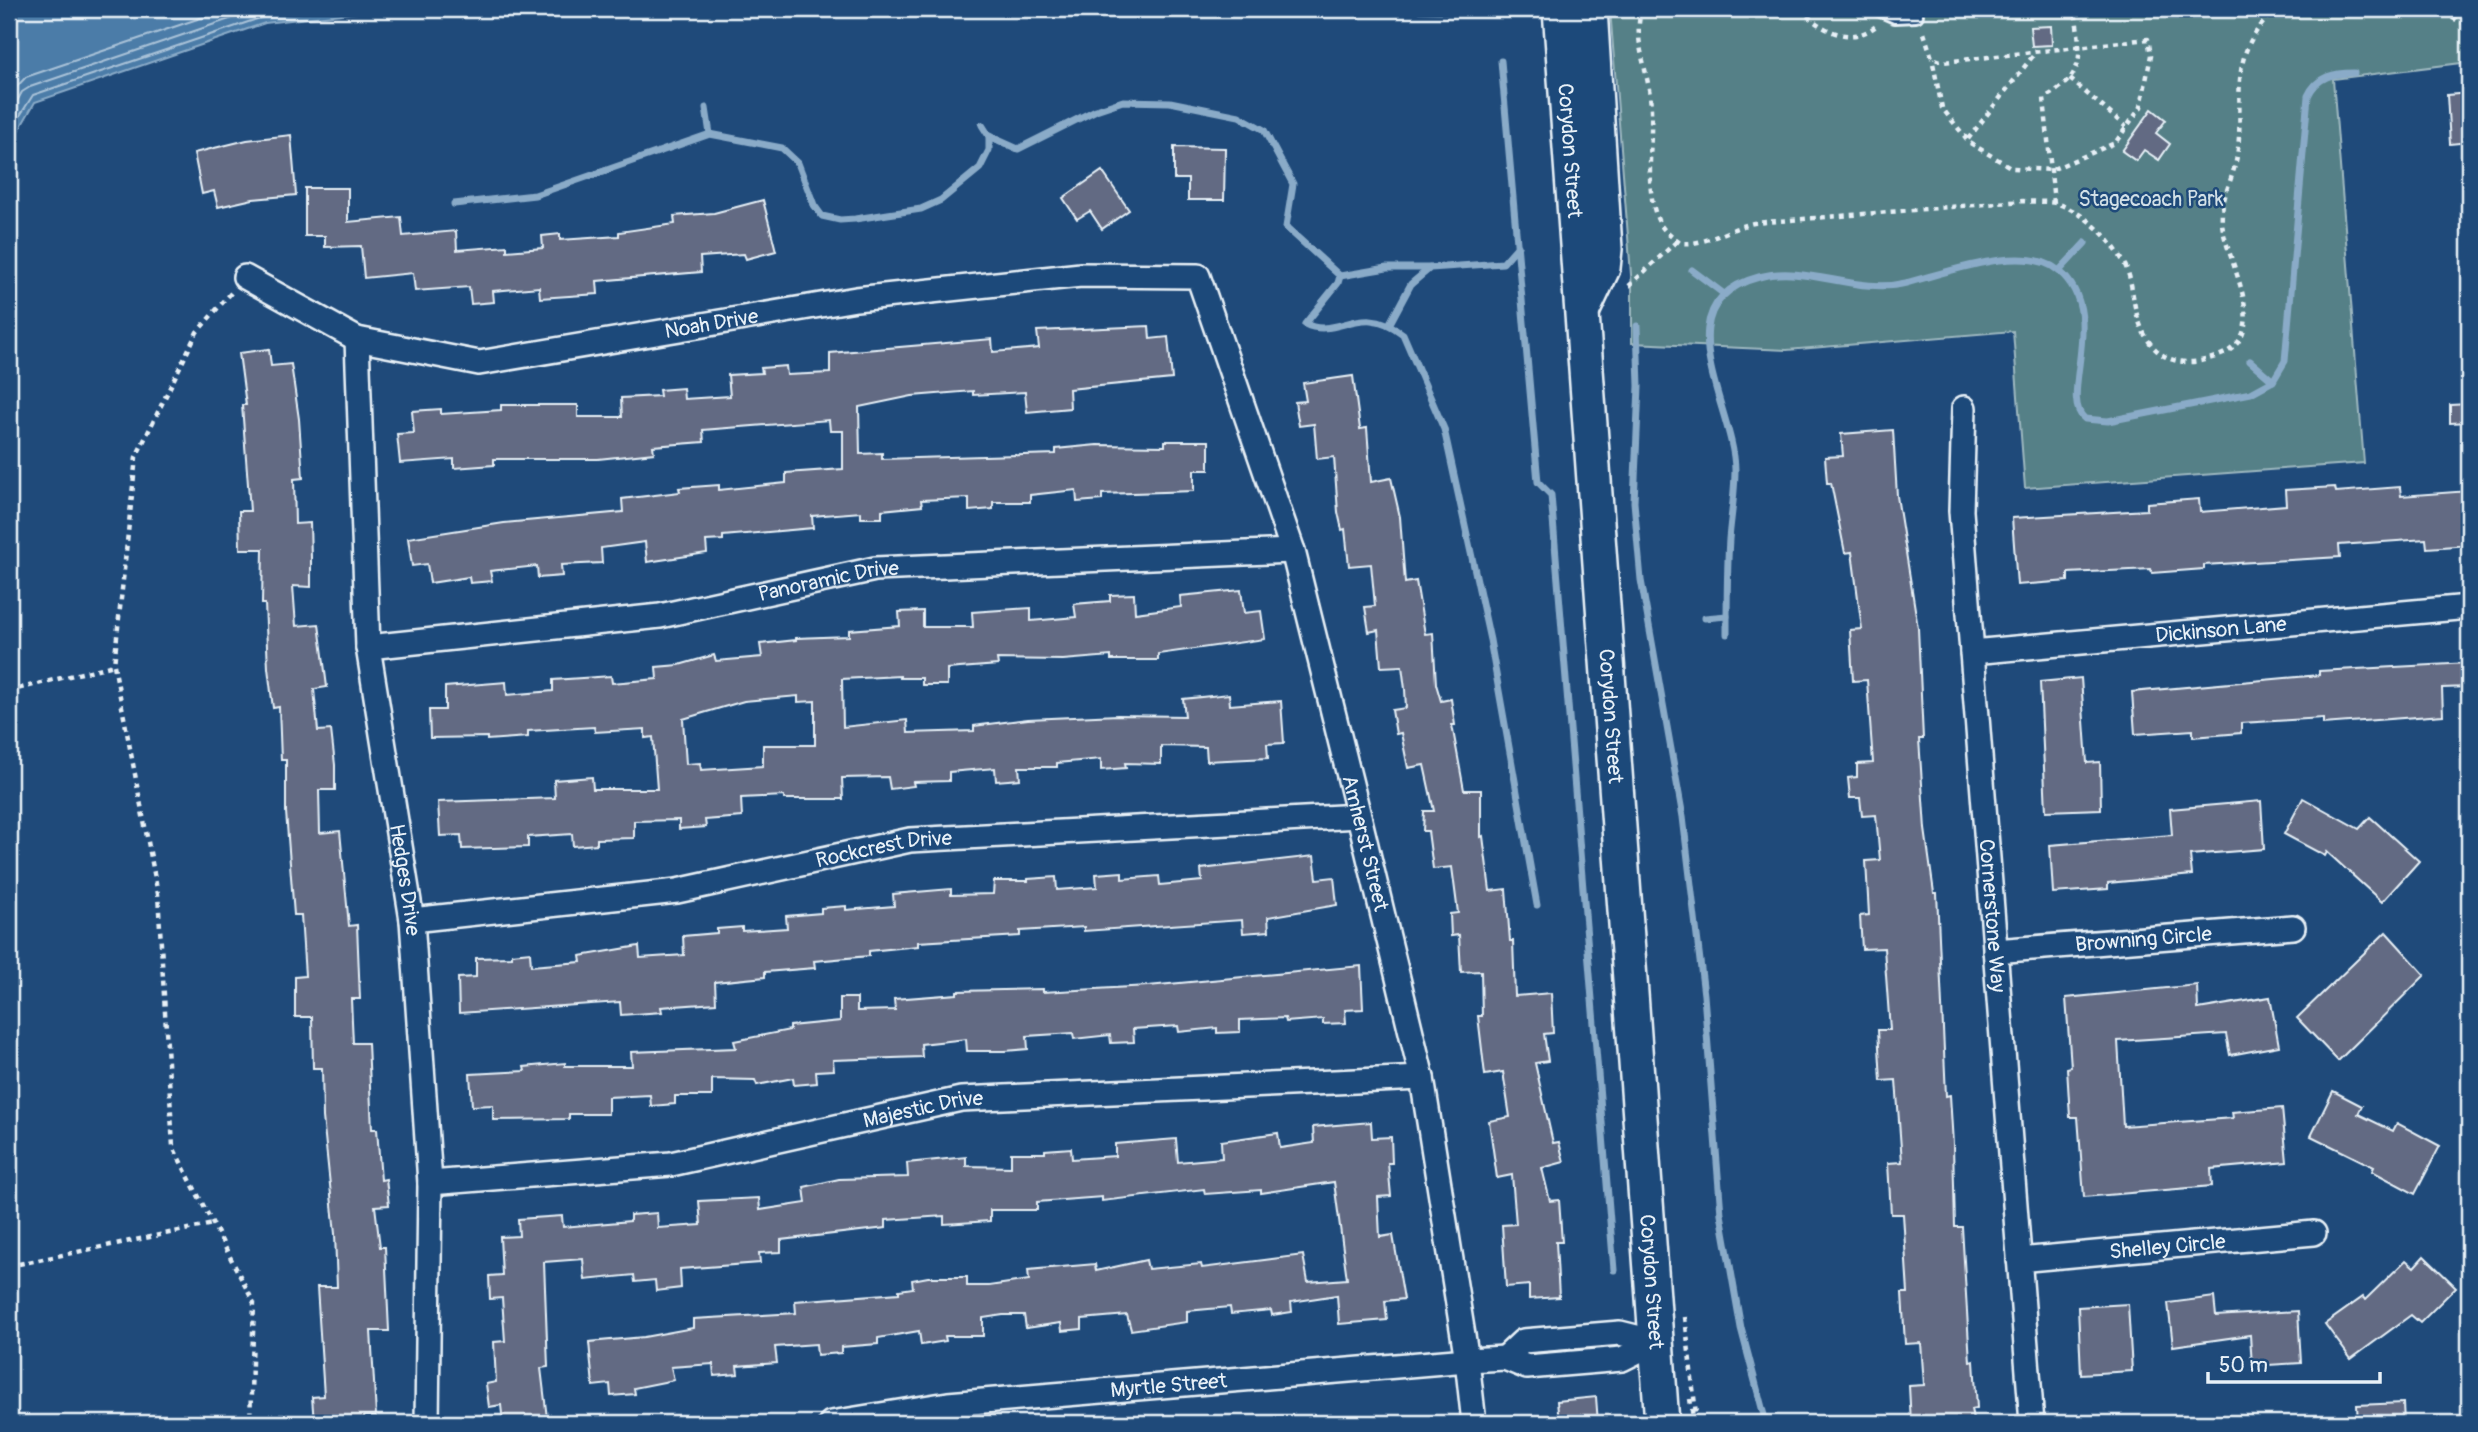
<svg xmlns="http://www.w3.org/2000/svg" width="2478" height="1432" viewBox="0 0 2478 1432" font-family="Pangolin,sans-serif">
<rect width="100%" height="100%" fill="#1f4a7a"/>
<filter id="ink" filterUnits="userSpaceOnUse"><feTurbulence type="fractalNoise" baseFrequency=".0143" numOctaves="2"/><feDisplacementMap in="SourceGraphic" scale="14" xChannelSelector="R" yChannelSelector="G"/><feConvolveMatrix kernelMatrix="1 2 1 2 8 2 1 2 1" color-interpolation-filters="sRGB"/></filter>
<g filter="url(#ink)">
<!-- green -->
<polygon fill="#558087" stroke="#9eb8c0" stroke-width="2" points="1610,9 2469,9 2469,62 2333,79 2364,463 2025,488 2013,331 1787,350 1632,343 1632,287"/>
<!-- water -->
<g fill="#4b7ca8" stroke="#8aabc8" stroke-width="2">
<polygon points="9,9 384,9 265,23 35,102 9,147"/>
<polygon points="1322,9 1481,9 1480,14"/>
</g>
<g fill="none" stroke-linecap="round" stroke-linejoin="round">
<!-- shore -->
<g stroke="#a9c2d8" stroke-width="2">
<polyline points="9,95 26,77 227,9"/>
<polyline points="9,116 22,92 30,87 259,9"/>
<polyline points="9,133 33,95 263,17 327,9"/>
</g>
<!-- stream -->
<g stroke="#8aabc8" stroke-width="7">
<polyline points="1501,61 1538,482 1551,495 1614,1270"/>
<polyline points="706,108 710,134"/>
<polyline points="982,125 989,136"/>
<path d="M454,204L535,195L710,134L782,148L798,163L814,205L822,216L840,220L855,219L921,209L941,200L980,168L989,150V136L1018,149L1096,110L1123,101L1170,102L1239,116L1264,130L1293,184L1286,227L1340,276L1338,283L1305,324C1338,340 1361,300 1403,334L1444,429L1490,640L1537,905"/>
<polyline points="1692,270 1724,294"/>
<polyline points="2059,271 2085,243"/>
<polyline points="1340,276 1387,268 1429,268"/>
<polyline points="1390,323 1411,284 1430,268 1503,263 1518,246"/>
<polyline points="1637,326 1639,386 1634,502 1641,580 1683,817 1704,995 1721,1214 1741,1328 1766,1423"/>
<polyline points="2250,361 2273,381"/>
<polyline points="1705,618 1727,616"/>
<path d="M1727,634C1727,602 1727,570 1729,539C1731,516 1735,493 1735,470C1735,409 1659,303 1759,277C1807,264 1857,295 1906,283C1946,273 2025,242 2059,271C2110,313 2057,398 2085,419L2108,421L2251,393L2273,381L2285,361L2308,96C2317,76 2334,73 2354,73"/>
</g>
</g>
<!-- building -->
<g fill="#626b83" stroke="#e8f1f8" stroke-width="2" fill-rule="evenodd">
<polygon points="2051,26 2052,45 2032,46 2030,27"/>
<polygon points="2469,93 2469,142 2450,144 2447,95"/>
<polygon points="2152,109 2166,120 2156,133 2170,144 2159,160 2144,150 2136,161 2122,151"/>
<polygon points="291,135 296,195 253,199 218,207 214,191 202,194 194,153 247,140"/>
<polygon points="1174,147 1225,148 1224,200 1188,200 1188,179 1174,179"/>
<polygon points="1102,171 1129,210 1102,229 1090,211 1077,219 1063,198"/>
<polygon points="305,188 348,188 348,222 401,217 403,236 456,231 457,250 507,246 507,251 543,248 542,236 560,234 560,240 619,236 619,232 675,224 674,216 714,213 763,200 776,251 746,259 744,254 700,257 701,272 597,281 598,294 540,298 539,287 493,291 494,302 471,304 469,287 415,291 413,273 364,278 361,246 325,247 325,236 305,236"/>
<polygon points="1149,326 1150,339 1168,337 1172,379 1069,389 1070,408 1027,412 1025,392 973,395 973,391 912,396 859,407 860,454 882,453 882,459 1056,454 1056,449 1097,445 1165,446 1165,441 1209,441 1209,470 1194,470 1194,491 1102,494 1102,500 1077,502 1076,490 1030,495 1030,502 993,502 993,509 969,511 969,498 921,500 922,506 882,510 882,518 861,518 861,512 812,516 813,528 723,536 723,540 706,541 707,553 674,558 647,562 645,542 601,548 602,563 561,565 562,576 538,578 537,566 490,571 492,581 470,583 469,577 430,583 427,564 412,566 408,538 504,523 623,512 622,499 680,492 679,488 719,485 719,490 786,483 786,473 843,469 843,431 830,431 829,420 703,430 704,442 653,446 654,453 598,459 494,459 494,465 454,468 454,459 400,463 397,434 414,433 412,411 441,409 441,414 501,410 501,405 578,405 578,417 622,417 621,398 660,396 659,390 683,388 684,399 730,396 728,375 762,373 761,368 786,366 787,375 830,373 830,353 992,339 993,352 1039,348 1037,331"/>
<polygon points="269,349 271,366 291,364 299,419 303,478 294,479 295,524 310,523 311,558 311,587 293,586 296,626 319,624 327,687 314,689 318,731 331,730 335,765 335,790 319,790 320,833 340,831 349,926 357,925 360,999 351,999 353,1043 368,1043 372,1129 377,1129 381,1180 386,1179 389,1205 375,1206 380,1247 385,1247 389,1331 371,1331 376,1416 364,1416 365,1423 314,1423 312,1397 324,1396 317,1287 337,1287 335,1234 323,1117 322,1068 313,1068 312,1017 295,1017 295,977 305,976 301,915 294,915 286,812 286,760 281,760 279,707 273,708 268,668 265,604 262,604 263,549 240,549 239,511 250,511 242,405 246,405 239,353"/>
<polygon points="1353,376 1360,429 1367,428 1371,482 1391,478 1400,517 1405,583 1416,581 1425,634 1433,633 1436,684 1441,701 1451,699 1455,725 1452,725 1464,790 1481,790 1481,837 1483,836 1490,891 1506,889 1510,941 1513,941 1515,996 1551,993 1553,1033 1544,1034 1548,1061 1535,1063 1553,1143 1559,1142 1564,1162 1542,1168 1550,1201 1559,1200 1562,1242 1556,1242 1559,1297 1529,1299 1529,1285 1506,1287 1502,1225 1516,1224 1512,1175 1497,1178 1489,1121 1510,1117 1503,1072 1485,1075 1478,1016 1482,1016 1481,971 1461,972 1459,935 1451,936 1450,914 1458,913 1452,867 1433,869 1428,831 1423,831 1424,811 1434,811 1424,765 1408,768 1401,733 1396,734 1392,710 1406,708 1405,689 1402,666 1381,667 1378,630 1369,632 1365,607 1375,606 1371,564 1349,566 1345,529 1342,530 1338,512 1334,457 1317,459 1314,424 1299,426 1295,402 1306,401 1303,383"/>
<polygon points="2469,404 2469,422 2450,423 2450,405"/>
<polygon points="1893,430 1897,496 1918,628 1923,739 1919,739 1925,829 1934,893 1937,893 1946,1096 1950,1095 1953,1144 1955,1227 1962,1227 1970,1362 1974,1361 1977,1408 1971,1409 1974,1423 1911,1423 1909,1386 1924,1385 1921,1343 1905,1344 1902,1293 1908,1293 1903,1214 1891,1214 1888,1163 1902,1162 1896,1080 1881,1081 1878,1030 1890,1030 1884,948 1862,949 1860,916 1869,915 1866,861 1880,860 1876,815 1862,816 1860,798 1850,798 1848,778 1857,777 1857,764 1873,763 1867,680 1853,681 1850,630 1862,629 1852,552 1845,553 1831,483 1827,483 1825,457 1843,456 1841,434"/>
<polygon points="2335,487 2336,492 2400,487 2401,496 2469,491 2469,545 2427,548 2426,539 2339,545 2340,557 2204,565 2204,569 2152,573 2151,569 2068,573 2068,581 2017,585 2012,518 2147,510 2147,503 2199,499 2200,512 2286,505 2285,490"/>
<path d="M1241,590L1244,613L1261,611L1265,639L1158,654V660H1111V656L1063,660L997,659L998,665L947,669V685H922V678H900V676L842,679L843,727L907,720L908,733L974,731V726L1028,719L1118,715L1185,716L1183,699L1229,694L1230,705L1281,701L1284,743L1267,744L1268,758L1207,761L1206,747L1161,746V764L1125,763L1126,768L1101,770V759L1057,763V767H1019L1020,779L996,781L995,768L949,772V781L913,782L914,786L890,789L888,777L842,778L843,799H784V796L741,798L742,817L705,820L706,827L679,829V820L634,821V838L597,839V844L573,846L572,834L528,837V847L462,849L461,835L440,836L438,802L555,798L554,780L592,777L593,789H657L653,737L645,738V729L595,732L594,727L528,731V737L487,740V737L430,738L429,710H445V687L506,682L507,695L553,691V680L611,676L612,683L657,679L656,667L679,665L714,655L716,661L762,657L760,644L796,640V638L849,636V630L900,626L899,612L923,611V627H973L972,612L1031,608V621L1076,617L1074,604L1110,601V595L1134,594L1135,613L1181,607L1180,596ZM798,696V702L815,701V745H763V766L701,770L700,763L686,764L683,719L744,701Z"/>
<polygon points="2469,663 2469,687 2442,688 2443,715 2323,724 2323,718 2241,723 2241,733 2193,737 2193,730 2135,734 2132,692 2319,675 2319,671"/>
<polygon points="2081,678 2087,763 2100,762 2101,809 2046,811 2040,682"/>
<polygon points="2303,798 2359,829 2370,817 2419,861 2382,902 2327,852 2325,856 2284,834"/>
<polygon points="2261,801 2264,849 2190,855 2192,875 2108,883 2108,889 2053,893 2050,845 2172,835 2170,809"/>
<polygon points="1314,856 1317,879 1334,877 1337,905 1268,917 1269,931 1243,933 1242,920 1084,931 1084,927 1020,931 1020,936 918,942 918,946 869,951 869,956 814,961 815,968 765,972 765,977 715,982 716,1003 661,1007 662,1012 621,1015 620,1002 459,1013 458,978 476,977 476,958 512,957 512,954 530,952 531,966 581,962 580,956 639,946 640,958 684,955 683,936 717,933 717,929 742,927 742,931 787,928 786,916 821,913 821,908 846,906 846,910 894,906 893,894 951,889 951,895 993,894 994,881 1028,881 1028,879 1056,877 1057,890 1097,887 1096,874 1122,872 1122,879 1159,876 1160,885 1202,881 1201,869"/>
<polygon points="2386,932 2425,975 2338,1061 2297,1018"/>
<polygon points="1361,966 1363,1009 1345,1010 1346,1023 1323,1024 1323,1019 1286,1022 1285,1018 1240,1020 1240,1032 1217,1033 1217,1028 1179,1032 1178,1026 1133,1029 1134,1042 1111,1043 1110,1035 1074,1039 1073,1033 1027,1036 1028,1049 1005,1051 967,1051 966,1039 921,1044 922,1057 833,1060 834,1070 816,1071 817,1083 794,1085 793,1078 757,1085 755,1080 712,1079 712,1096 675,1096 675,1104 651,1106 650,1095 608,1097 608,1114 569,1114 569,1119 493,1120 493,1105 472,1106 470,1074 525,1071 524,1067 565,1063 565,1066 632,1066 631,1052 736,1048 734,1041 790,1030 790,1026 840,1021 840,998 857,998 857,1011 895,1010 894,999 957,994 957,991 1043,989 1043,992 1148,986"/>
<polygon points="2197,985 2198,1009 2270,997 2279,1046 2230,1055 2226,1034 2118,1041 2123,1126 2233,1118 2232,1112 2282,1108 2287,1162 2211,1169 2212,1186 2084,1197 2078,1117 2070,1117 2067,1068 2071,1067 2066,998"/>
<polygon points="2333,1091 2362,1106 2358,1114 2393,1131 2397,1123 2440,1146 2415,1194 2372,1171 2374,1167 2311,1136"/>
<polygon points="1371,1122 1372,1138 1391,1137 1392,1163 1388,1163 1391,1196 1378,1197 1380,1237 1393,1235 1404,1299 1385,1301 1387,1320 1339,1324 1337,1295 1291,1302 1292,1312 1272,1315 1271,1310 1231,1314 1230,1307 1187,1311 1187,1322 1131,1330 1127,1315 1082,1319 1082,1329 1062,1331 1061,1323 1026,1328 1024,1315 1003,1315 983,1318 983,1336 945,1336 946,1341 921,1345 919,1331 878,1338 878,1344 841,1347 841,1353 817,1355 816,1344 775,1347 777,1363 737,1366 738,1374 714,1376 713,1364 671,1367 674,1380 634,1388 635,1394 611,1396 610,1384 593,1386 589,1342 644,1337 693,1328 693,1319 796,1313 795,1301 899,1293 899,1290 913,1288 912,1280 928,1277 967,1277 967,1286 989,1286 1029,1280 1028,1270 1095,1264 1096,1271 1146,1260 1148,1269 1201,1264 1202,1268 1303,1255 1308,1282 1347,1279 1334,1182 1261,1193 1261,1190 1205,1194 1204,1189 1102,1201 1102,1197 1037,1202 1037,1210 990,1210 990,1221 944,1224 944,1216 886,1220 886,1228 781,1240 781,1252 759,1253 760,1263 680,1269 681,1288 656,1291 655,1280 635,1282 634,1275 585,1280 583,1259 544,1262 548,1367 541,1368 547,1418 503,1423 501,1405 489,1407 486,1384 496,1382 494,1342 505,1341 502,1298 490,1299 489,1276 502,1275 500,1237 519,1236 518,1219 562,1216 563,1227 630,1221 630,1215 657,1213 658,1228 701,1225 699,1201 759,1198 760,1210 806,1203 804,1187 839,1179 908,1177 907,1163 966,1157 966,1166 1011,1167 1011,1153 1045,1153 1045,1150 1071,1148 1072,1159 1115,1156 1115,1144 1176,1139 1178,1162 1222,1158 1221,1141 1278,1133 1280,1148 1314,1143 1313,1127"/>
<polygon points="2424,1256 2456,1287 2420,1323 2411,1315 2351,1359 2325,1324 2363,1297 2365,1300 2406,1260 2414,1267"/>
<polygon points="2214,1297 2216,1316 2298,1311 2301,1363 2252,1366 2250,1335 2173,1346 2168,1303"/>
<polygon points="2128,1304 2132,1371 2081,1374 2078,1307"/>
<polygon points="1596,1397 1598,1423 1559,1423 1557,1401"/>
<polygon points="2403,1403 2404,1423 2358,1423 2357,1405"/>
</g>
<g fill="none" stroke-linecap="round" stroke-linejoin="round">
<defs>
<polyline id="service" points="1879,9 1895,16 1916,15"/>
<g id="minor">
<path id="s1" d="M245,277L357,339L479,363L856,299L1081,275L1198,276L1293,551L1359,816L1422,1078L1467,1360L1474,1423"/>
<path id="s2" d="M357,339L368,647L412,920L430,1183L427,1423"/>
<path id="s3" d="M1964,408L1961,511L2032,1423"/>
<path id="s4" d="M368,647L660,616L875,569L1293,551"/>
<path id="s5" d="M1972,652L2469,607"/>
<path id="s6" d="M412,920L677,891L910,840L1359,816"/>
<path id="s7" d="M1995,951L2293,927"/>
<path id="s8" d="M430,1183L671,1164L961,1099L1422,1078"/>
<path id="s9" d="M2019,1260L2314,1233"/>
<polyline points="1505,1358 1523,1341 1620,1333 1656,1342"/>
<path id="s10" d="M831,1423L948,1404L1467,1360L1505,1358L1527,1367L1622,1359L1656,1342"/>
</g>
<g id="secondary">
<path id="s11" d="M1560,9L1662,1423"/>
<polyline points="1584,308 1603,268 1605,249 1590,9"/>
</g>
</defs>
<!-- service casing -->
<use href="#service" stroke="#e8f1f8" stroke-width="18"/>
<!-- minor casing -->
<use href="#minor" stroke="#e8f1f8" stroke-width="28"/>
<!-- secondary casing -->
<use href="#secondary" stroke="#e8f1f8" stroke-width="38"/>
<!-- path -->
<g stroke="#e8f1f8" stroke-width="4.5" stroke-dasharray="5 5" stroke-linecap="butt">
<path d="M1642,9C1633,34 1645,64 1649,89C1656,130 1643,176 1656,215C1660,228 1669,235 1680,243C1706,246 1729,228 1754,223L2023,201C2033,202 2045,201 2055,203C2084,211 2112,239 2125,265C2132,279 2132,296 2136,311C2147,356 2175,372 2218,356C2276,335 2225,260 2222,223C2220,198 2233,180 2237,156C2246,98 2223,56 2277,9"/>
<path d="M1800,9C1820,29 1849,47 1876,26"/>
<polyline points="2434,9 2469,26"/>
<polyline points="1924,33 1932,58 1944,62 2148,39 2151,55 2141,107 2115,143 2051,170 2012,168 1970,143 1942,108 1932,58"/>
<polyline points="2070,79 2126,127"/>
<polyline points="1968,139 2036,52"/>
<path d="M2054,203L2044,98C2089,73 2080,54 2075,9"/>
<polyline points="1629,286 1677,241"/>
<polyline points="231,293 197,332 136,457 114,665 158,894 173,1147 254,1303 250,1423"/>
<polyline points="9,691 114,665"/>
<polyline points="9,1266 213,1224"/>
<polyline points="1685,1317 1697,1423"/>
<polyline points="1690,1399 1694,1423"/>
</g>
<!-- service -->
<use href="#service" stroke="#1f4a7a" stroke-width="12"/>
<!-- minor -->
<use href="#minor" stroke="#1f4a7a" stroke-width="23"/>
<!-- secondary -->
<use href="#secondary" stroke="#1f4a7a" stroke-width="33"/>
</g>
</g>
<g text-anchor="middle" stroke-width="5" stroke-linejoin="round" paint-order="stroke">
<!-- street labels -->
<g font-size="21" fill="#e8f1f8" stroke="#1f4a7a">
<text dy="7" stroke="none"><textPath href="#s11" startOffset="142">Corydon Street</textPath></text>
<text dy="7" stroke="none"><textPath href="#s1" startOffset="488">Noah Drive</textPath></text>
<text dy="7" stroke="none"><textPath href="#s4" startOffset="466">Panoramic Drive</textPath></text>
<text dy="7" stroke="none"><textPath href="#s5" startOffset="250">Dickinson Lane</textPath></text>
<text dy="7" stroke="none"><textPath href="#s11" startOffset="709">Corydon Street</textPath></text>
<text dy="7" stroke="none"><textPath href="#s1" startOffset="1570">Amherst Street</textPath></text>
<text dy="7" stroke="none"><textPath href="#s6" startOffset="478">Rockcrest Drive</textPath></text>
<text dy="7" stroke="none"><textPath href="#s2" startOffset="544">Hedges Drive</textPath></text>
<text dy="7" stroke="none"><textPath href="#s3" startOffset="509">Cornerstone Way</textPath></text>
<text dy="7" stroke="none"><textPath href="#s7" startOffset="149">Browning Circle</textPath></text>
<text dy="7" stroke="none"><textPath href="#s8" startOffset="500">Majestic Drive</textPath></text>
<text dy="7" stroke="none"><textPath href="#s9" startOffset="149">Shelley Circle</textPath></text>
<text dy="7" stroke="none"><textPath href="#s11" startOffset="1276">Corydon Street</textPath></text>
<text dy="7" stroke="none"><textPath href="#s10" startOffset="340">Myrtle Street</textPath></text>
</g>
<!-- park labels -->
<g font-size="21" fill="#d2e0e7" stroke="#1f4a7a">
<text x="2151" y="206">Stagecoach Park</text>
</g>
</g>
<!-- margin -->
<rect width="2478" height="1432" fill="none" stroke="#1f4a7a" stroke-width="35"/>
<rect x="18" y="18" width="2443" height="1397" fill="none" stroke="#e8f1f8" stroke-width="2.5" filter="url(#ink)"/>
<!-- scale -->
<path d="M2208 1372v10h172v-10" fill="none" stroke="#e8f1f8" stroke-width="3.5"/>
<text x="2219" y="1372" font-size="21" fill="#e8f1f8" stroke="#1f4a7a" stroke-width="5" paint-order="stroke">50 m</text>
</svg>
